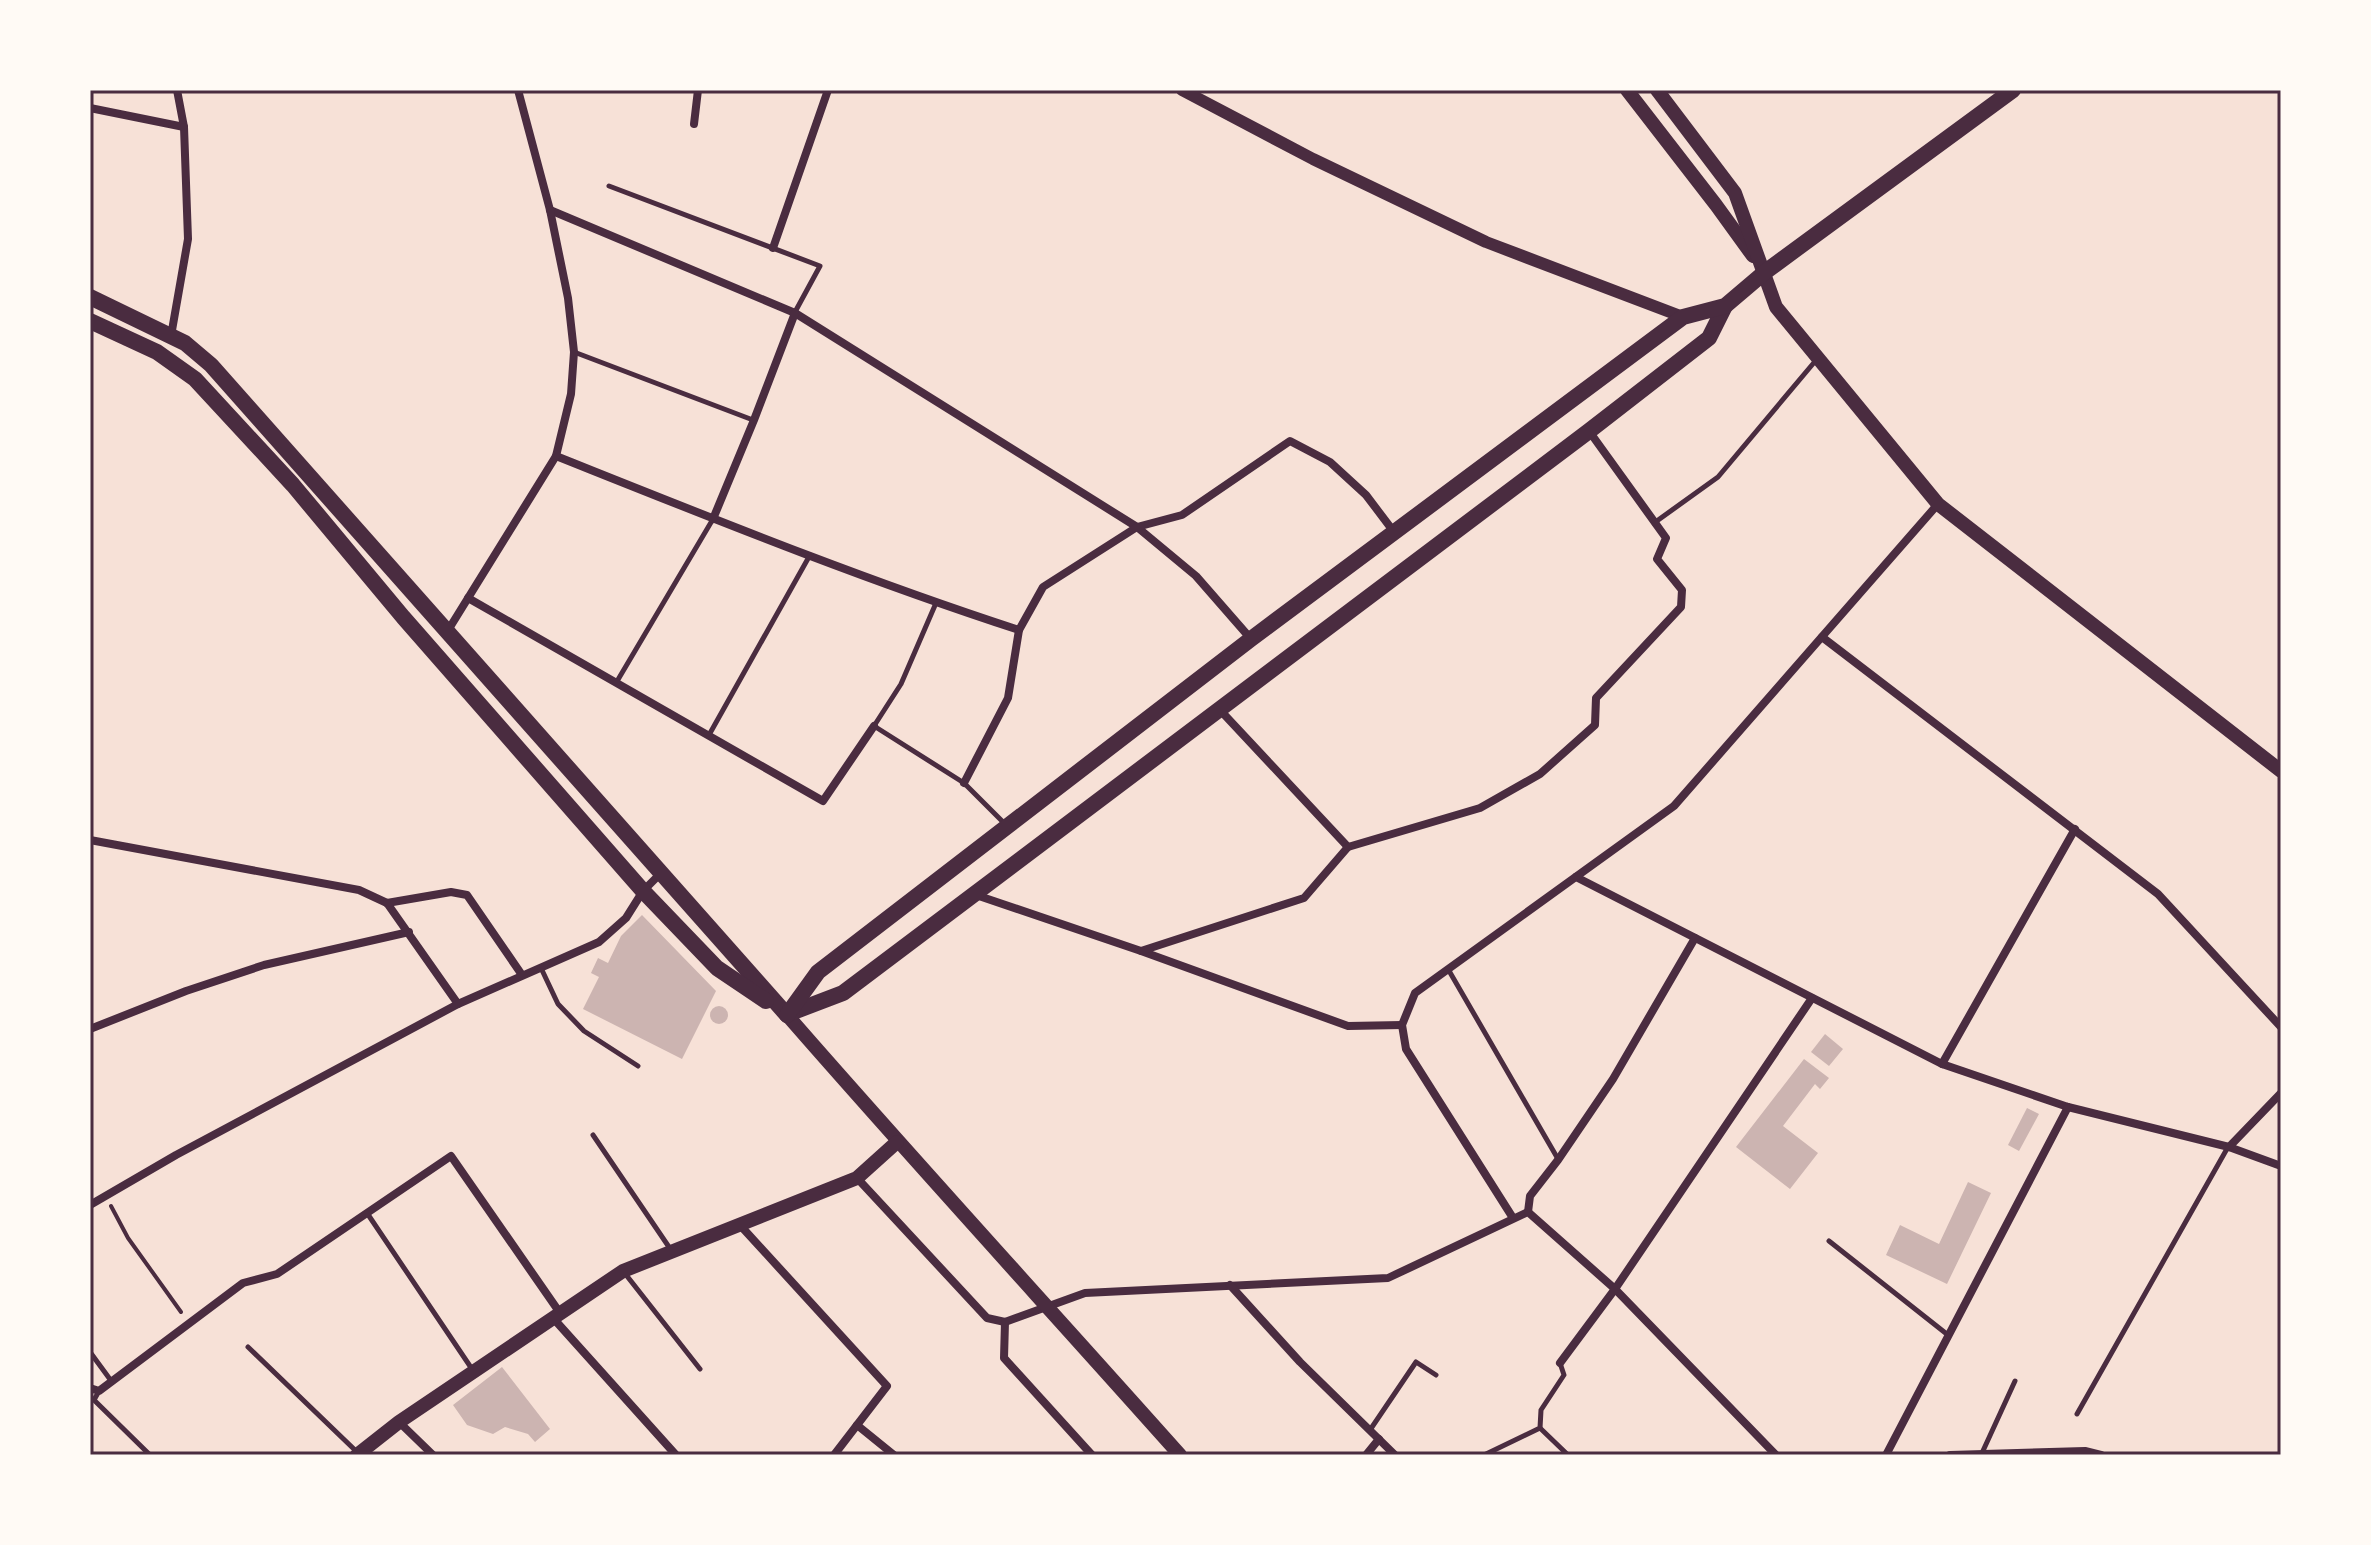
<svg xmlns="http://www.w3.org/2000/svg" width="2371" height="1545" viewBox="0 0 2371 1545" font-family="Poppins,sans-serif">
<rect width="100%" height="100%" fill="#f7e1d7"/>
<!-- building -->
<g fill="#ccb4b1">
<polygon points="642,915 716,991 682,1059 583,1009 599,977 591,973 598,958 608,963 621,936"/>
<circle cx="719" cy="1015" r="9"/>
<polygon points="1825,1034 1843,1049 1829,1066 1811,1052"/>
<polygon points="1804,1059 1829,1078 1820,1089 1815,1084 1783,1126 1818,1153 1790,1189 1736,1147"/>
<polygon points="2027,1108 2039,1114 2019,1151 2008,1145"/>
<polygon points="1968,1182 1991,1193 1947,1284 1886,1255 1900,1225 1939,1244"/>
<polygon points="502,1367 550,1429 535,1442 528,1434 505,1427 493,1434 467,1425 453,1405"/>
</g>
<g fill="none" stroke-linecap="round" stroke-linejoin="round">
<!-- path -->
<polyline stroke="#4a2c40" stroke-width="4" points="111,1206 128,1238 181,1312"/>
<!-- service -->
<g stroke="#4a2c40" stroke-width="5">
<polyline points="609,186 820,266 795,312"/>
<polyline points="574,352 753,420"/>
<polyline points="1654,523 1718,477 1817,359"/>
<polyline points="936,603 901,684 874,726 964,783 1005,824"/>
<polyline points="616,683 713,519"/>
<polyline points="709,735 810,555"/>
<polyline points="541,968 558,1004 584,1031 638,1066"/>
<polyline points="1448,969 1558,1159"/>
<polyline points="593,1135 671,1250"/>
<polyline points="367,1213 474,1372"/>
<polyline points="1829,1241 1948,1335"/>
<polyline points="623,1271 700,1369"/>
<polyline points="248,1347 357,1452"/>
<polyline points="90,1352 112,1382"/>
<polyline points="99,1391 94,1400 150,1455"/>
<polyline points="2077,1414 2228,1147"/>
<polyline points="1540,1428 1568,1455"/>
<polyline points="1370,1430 1416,1362 1436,1375"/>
<polyline points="1982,1453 2015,1381"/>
<polyline points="1484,1455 1540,1428 1541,1410 1564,1375 1560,1363"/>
</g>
<!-- minor -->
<g stroke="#4a2c40" stroke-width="8">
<polyline points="90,108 184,127 177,90"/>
<polyline points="694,124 698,90"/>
<polyline points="550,210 795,313 1137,527 1196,576 1251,639"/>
<polyline points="773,248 828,90"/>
<polyline points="171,336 188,239 184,127"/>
<path d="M556,456C709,517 862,579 1019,630L1043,587L1137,527L1182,515L1290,441L1330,462L1366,495L1394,532"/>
<polyline points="713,519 754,420 795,313"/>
<polyline points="468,598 823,801 874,726"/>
<polyline points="447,632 556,456 571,394 574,352 568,298 550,210 518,90"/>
<polyline points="1822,637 2158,894 2281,1027"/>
<polyline points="1220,710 1348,847"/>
<polyline points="964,783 1008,698 1019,630"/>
<polyline points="90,840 359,890 387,903 458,1004"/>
<polyline points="1576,877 1942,1064 2068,1107 2229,1147 2281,1166"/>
<polyline points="973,894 1141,951 1348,1026 1402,1025"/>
<polyline points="387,903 451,892 467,895 522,975"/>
<polyline points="1141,951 1304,898 1348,847 1480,808 1540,774 1595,725 1596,698 1681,607 1682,590 1657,559 1666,538 1589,431"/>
<polyline points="90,1029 186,991 264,965 409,932"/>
<polyline points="1942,1064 2075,829"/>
<polyline points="2229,1147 2281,1093"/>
<polyline points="857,1178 987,1318 1005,1322 1085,1293 1388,1278 1528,1212 1615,1289 1776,1455"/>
<polyline points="90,1205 176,1155 458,1004 599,942 626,918 643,891 661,873"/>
<polyline points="1528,1212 1530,1196 1558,1160 1613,1079 1695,938"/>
<polyline points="1513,1218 1406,1049 1402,1025 1415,993 1674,806 1938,504"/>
<polyline points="739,1224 887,1386 834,1455"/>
<polyline points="1230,1285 1300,1362 1395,1455"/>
<polyline points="553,1318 676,1455"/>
<polyline points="1005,1322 1004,1358 1092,1455"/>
<polyline points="1560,1363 1615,1289 1812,998"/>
<polyline points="90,1388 99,1391 243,1283 277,1274 451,1156 560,1313"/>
<polyline points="399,1422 433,1455"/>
<polyline points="857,1425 894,1455"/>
<polyline points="1366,1455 1379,1439"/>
<polyline points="1886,1455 2068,1107"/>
<polyline points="1950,1455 2085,1451 2101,1455"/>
</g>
<!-- tertiary -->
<polyline stroke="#4a2c40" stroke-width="12" points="1182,90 1313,159 1486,242 1683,317"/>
<!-- secondary -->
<g stroke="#4a2c40" stroke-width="14">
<polyline points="1627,90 1716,205 1753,256"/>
<polyline points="1657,90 1735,193 1776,307 1938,504 2281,771"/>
<path d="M787,1015C916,1163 1049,1308 1180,1455"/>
<polyline points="357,1455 399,1422 623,1271 857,1178 897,1142"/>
</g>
<!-- primary -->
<g stroke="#4a2c40" stroke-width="16">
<polyline points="90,297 185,343 211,365 787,1015"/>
<polyline points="90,321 157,352 195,379 293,485 403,617 643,891 717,968 766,1001"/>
<polyline points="788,1014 843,993 1589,431 1709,338 1725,306"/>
<polyline points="787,1015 818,972 1251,639 1683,317 1725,306 1765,272 2013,90"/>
</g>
</g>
<!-- border -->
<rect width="2371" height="1545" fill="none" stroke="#fffaf5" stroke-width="184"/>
<rect x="92" y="92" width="2187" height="1361" fill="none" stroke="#4a2c40" stroke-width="3"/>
</svg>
